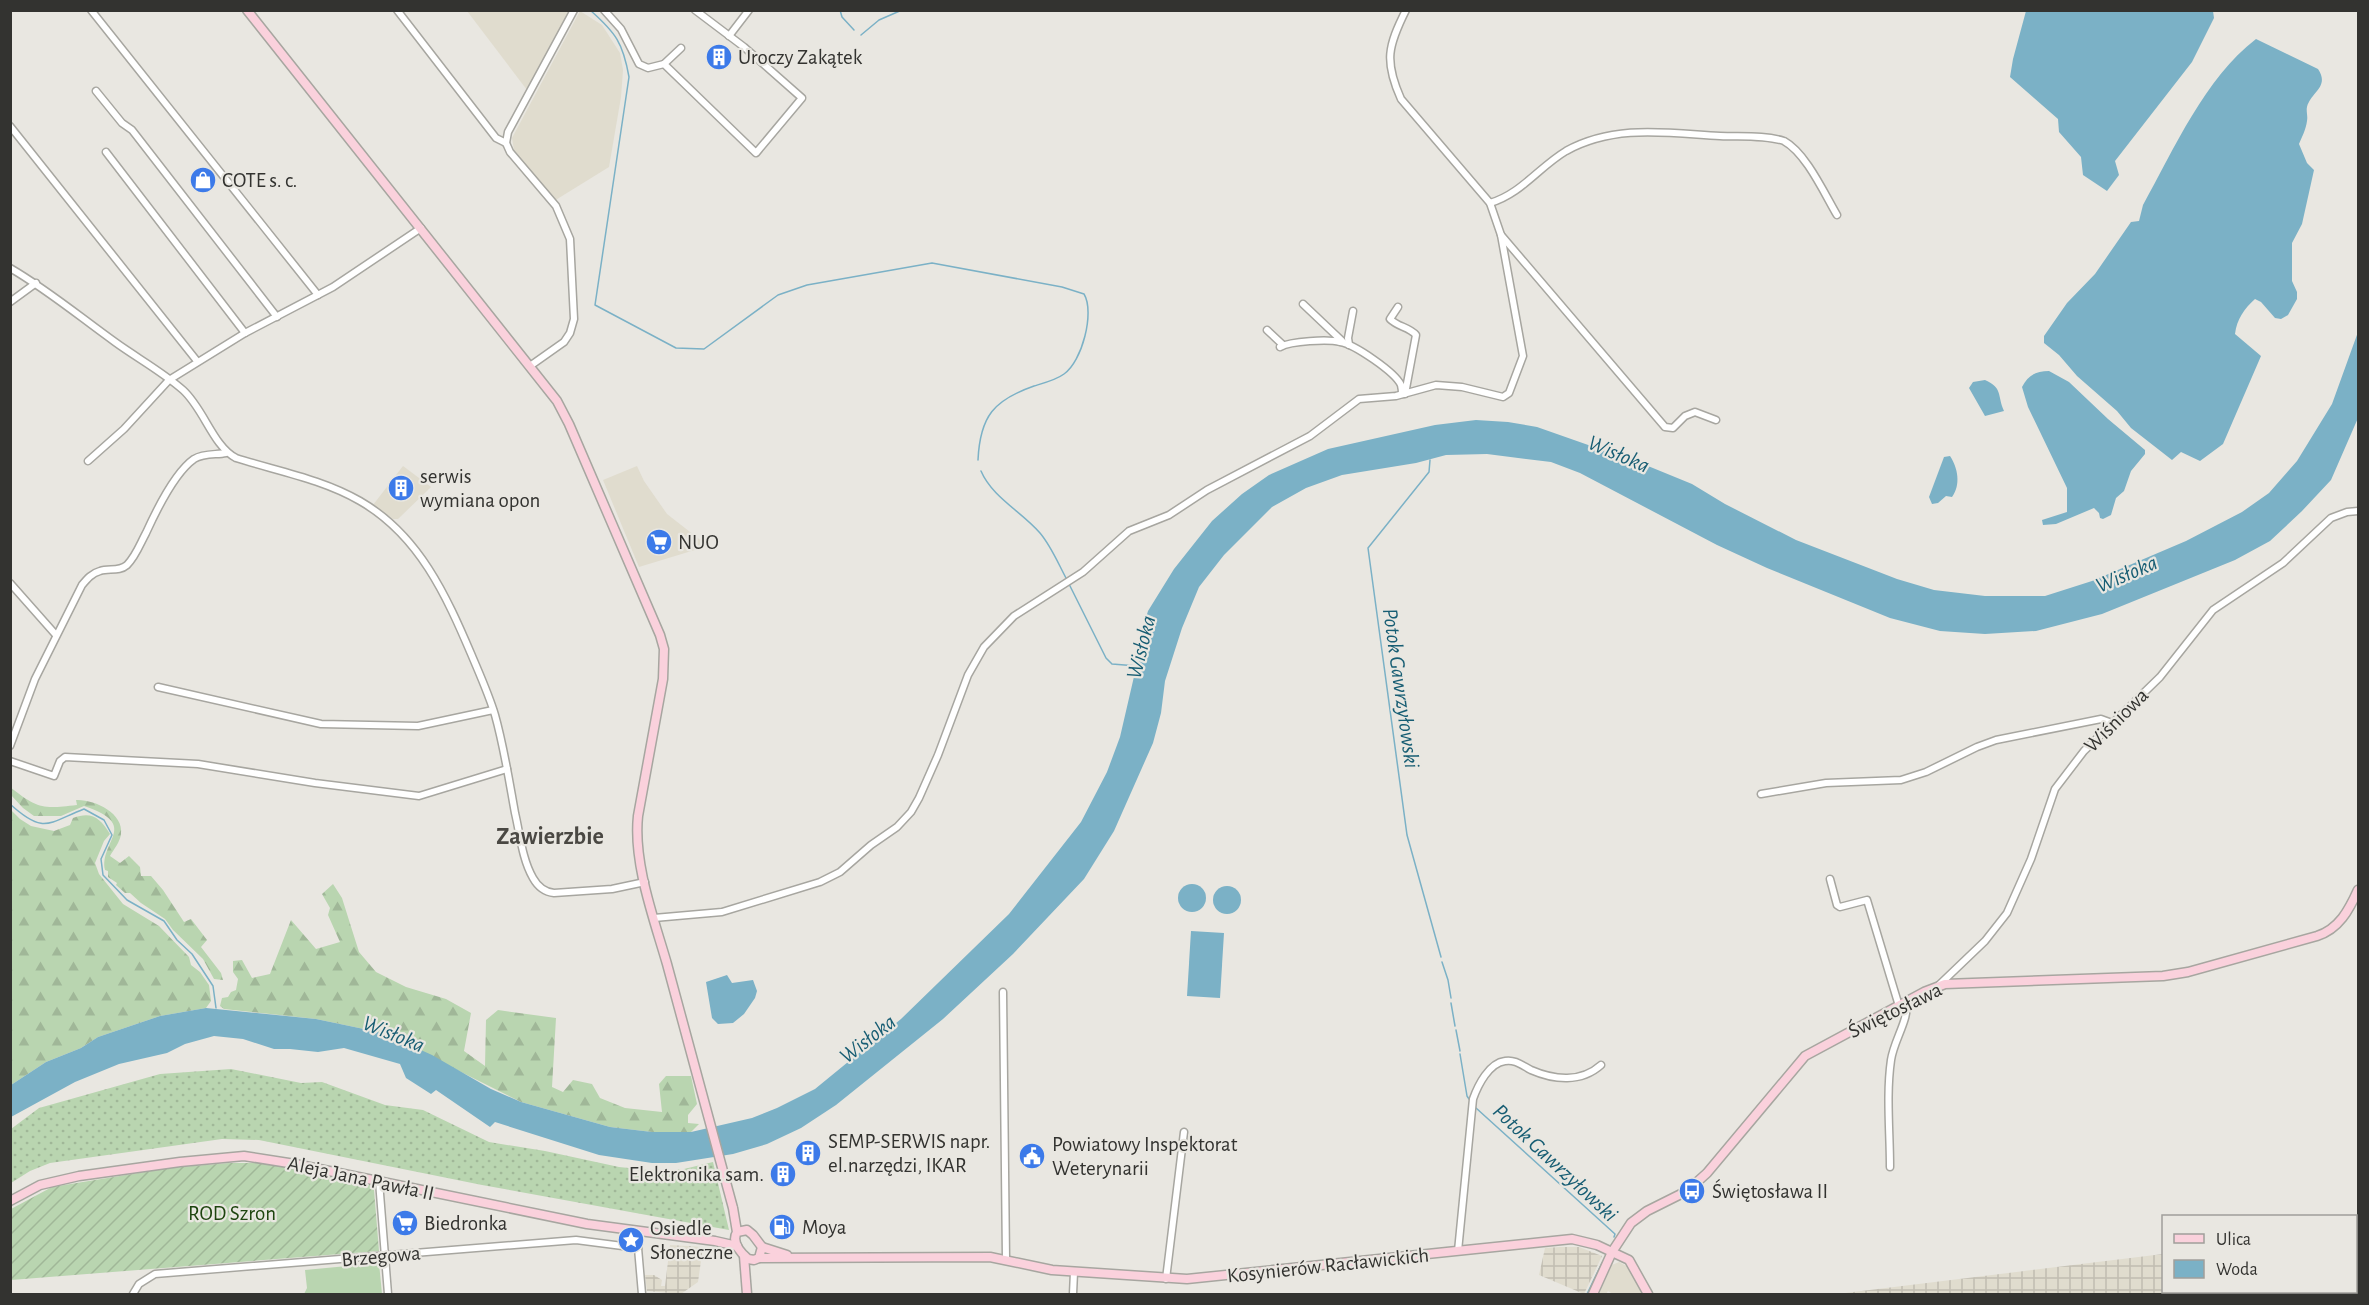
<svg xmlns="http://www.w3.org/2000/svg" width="2369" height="1305" viewBox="0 0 2369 1305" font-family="'Alegreya Sans',sans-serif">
<defs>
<pattern id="industrial-grid" width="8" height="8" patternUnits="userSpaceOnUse" patternTransform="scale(1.5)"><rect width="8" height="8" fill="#e0dcce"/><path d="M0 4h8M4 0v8" fill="none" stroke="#c1bdb1"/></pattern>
<pattern id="grass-dots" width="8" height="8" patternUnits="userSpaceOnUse" patternTransform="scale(1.5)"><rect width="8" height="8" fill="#b9d5b0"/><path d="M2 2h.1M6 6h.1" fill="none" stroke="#a0b798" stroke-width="1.8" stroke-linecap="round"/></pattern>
<pattern id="forest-firs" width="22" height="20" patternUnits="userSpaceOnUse" patternTransform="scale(1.5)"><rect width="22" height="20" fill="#b9d5b0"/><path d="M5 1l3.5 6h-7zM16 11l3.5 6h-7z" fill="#a0b798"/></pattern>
<pattern id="garden-furrows" width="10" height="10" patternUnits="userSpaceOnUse" patternTransform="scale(1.5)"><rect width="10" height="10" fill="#b9d5b0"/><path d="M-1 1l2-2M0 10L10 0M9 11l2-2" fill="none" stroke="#a0b798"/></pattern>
</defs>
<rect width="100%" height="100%" fill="#e9e7e1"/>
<!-- built -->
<g fill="#e0dcce">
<polygon points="467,11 570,11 527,90"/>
<polygon points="580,11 602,25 620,53 623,70 621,97 609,167 554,201 514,150 512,138"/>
<polygon points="403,466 431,487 398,519 393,519 373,505"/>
<polygon points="637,466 644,481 667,514 708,546 639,567 603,480"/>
<polygon points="1619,1262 1628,1267 1642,1294 1613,1294 1608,1291 1606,1294 1599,1294 1612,1265"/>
</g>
<!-- industrial -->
<g fill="url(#industrial-grid)">
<polygon points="670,1245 703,1247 698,1282 681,1294 647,1291 645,1275 654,1275 662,1280 661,1286 665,1286"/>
<polygon points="1560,1247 1579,1247 1602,1256 1584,1294 1539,1275 1545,1248"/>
<polygon points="2163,1254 2164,1292 2183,1292 2180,1294 1837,1294"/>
</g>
<!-- grass -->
<polygon fill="url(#grass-dots)" points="231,1069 301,1083 322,1082 385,1105 423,1110 489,1142 545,1151 619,1167 648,1170 684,1169 713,1162 729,1230 482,1185 259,1140 222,1139 50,1163 30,1171 11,1183 11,1129 39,1108 160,1074"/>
<!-- forest -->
<g fill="url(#forest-firs)">
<path d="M10,787C38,809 42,809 77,805L76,800C94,799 124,813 121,834C120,842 114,849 110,856L120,863L129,856L140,867L141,876H151L163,890L184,922L191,919L207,940L201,947L221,973L223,980L214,979L203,959L173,930L165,919L141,903L130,893H125L116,885L117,883L108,877V871L105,870C99,841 141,825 84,806L61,816H34L23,808L11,795Z"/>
<path d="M10,809L20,819L31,826L54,831L70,825L73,818C92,811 100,818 110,834L104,841L95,863L99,874L123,904L159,926L189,957L191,965L200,972L209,985L211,1001L206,1008L160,1016L98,1037L81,1048L46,1062L11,1085Z"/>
<polygon points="333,884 342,898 359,952 376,972 406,987 446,999 471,1013 464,1051 485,1066 486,1020 498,1010 556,1018 552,1087 563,1092 573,1080 592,1084 600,1098 625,1108 662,1112 659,1084 666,1076 691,1076 697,1104 688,1115 688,1123 699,1124 691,1132 652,1132 610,1127 521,1102 383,1033 316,1019 224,1009 220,1006 222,998 228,997 231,992 236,990 238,979 233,972 233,961 242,960 252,978 270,974 291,920 316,949 340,942 328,915 330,908 322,894"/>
</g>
<!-- park -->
<polygon fill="#b9d5b0" points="379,1263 382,1294 304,1294 307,1288 305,1270"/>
<!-- garden -->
<polygon fill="url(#garden-furrows)" points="229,1163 263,1163 370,1185 374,1190 379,1251 11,1280 11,1209 52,1187 169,1168"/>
<!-- water -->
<g fill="#7bb1c6">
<polygon points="2026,11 2213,11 2214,18 2192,62 2115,161 2119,175 2107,191 2083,175 2081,157 2059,132 2058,119 2010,77 2013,59"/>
<path d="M2256,39L2318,69C2330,87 2311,92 2307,107C2306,111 2308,116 2307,121C2306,129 2302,137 2299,144L2307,163L2314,170L2302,224L2292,243V281L2297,292V299L2288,315L2281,319L2275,318L2261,302L2255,299C2244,309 2237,319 2235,334L2261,356L2223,444L2200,461L2181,452L2172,460L2131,428L2117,411L2077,376L2059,355L2044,343V336L2067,303L2095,274L2131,222L2139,221L2143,205C2174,149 2205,78 2256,39Z"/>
<polygon points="2358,332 2358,418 2331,480 2302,511 2270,541 2235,560 2102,614 2036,631 1985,634 1940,631 1890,618 1767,568 1717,545 1580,473 1551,462 1487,454 1446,455 1416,463 1342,475 1306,488 1272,507 1224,555 1199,587 1182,628 1165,681 1161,713 1153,743 1114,831 1084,879 1013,954 943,1019 836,1105 801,1128 767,1144 733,1154 676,1163 652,1163 599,1155 495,1122 490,1127 436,1090 431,1094 406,1078 400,1064 344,1048 318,1052 290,1049 274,1049 243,1039 214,1036 185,1044 167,1053 119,1064 75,1082 11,1117 11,1085 46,1062 81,1048 98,1037 160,1016 206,1008 316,1019 383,1033 432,1055 491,1089 521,1102 610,1127 652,1132 691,1132 752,1118 777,1108 815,1089 848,1062 901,1019 1009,914 1081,822 1107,772 1120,737 1139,655 1141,634 1148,611 1174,569 1212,521 1242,494 1269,475 1328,449 1435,425 1476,420 1508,422 1537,427 1648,466 1692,484 1725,504 1796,540 1897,579 1934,590 1985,596 2045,596 2092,581 2186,541 2242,512 2269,493 2297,461 2332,404"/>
<path d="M2049,371L2069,382L2108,419L2145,450V454L2131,471L2124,491L2116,498L2111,515L2103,519L2100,518L2099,513L2094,508L2056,524L2043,525L2042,520L2067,512V488L2028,407L2022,387C2028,375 2036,371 2049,371Z"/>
<path d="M1985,380C2003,388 1997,395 2004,411L1985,416L1969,388L1973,382Z"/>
<path d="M1950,456C1958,468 1961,485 1952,497L1946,496L1938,503L1932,504L1929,497L1944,457Z"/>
<circle cx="1192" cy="898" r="14"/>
<circle cx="1227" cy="900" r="14"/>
<polygon points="1191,931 1224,933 1220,998 1187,996"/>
<polygon points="727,975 732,983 753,980 757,991 755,998 744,1014 733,1023 718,1024 712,1018 706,982"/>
</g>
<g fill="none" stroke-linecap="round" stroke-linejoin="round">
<!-- stream -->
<g stroke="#7bb1c6" stroke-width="1.5">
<path d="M590,10C616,33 623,43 629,77L595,305L676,348L704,349L778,295L807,285L932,263L1062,287L1084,294C1095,312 1082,362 1064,374C1056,380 1044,383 1034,386C994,400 980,416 978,460"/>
<polyline points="840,10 842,17 854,30"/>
<polyline points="861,35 879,20 902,10"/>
<polyline points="1430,460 1429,472 1368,548 1407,835 1441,957"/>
<path d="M981,471C992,497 1022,512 1040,533C1051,546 1058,563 1066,578"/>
<polyline points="1069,584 1106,658 1112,664 1137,666"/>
<path d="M10,804C44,835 48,823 84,809L104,820L112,835L101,859L103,875L127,900L164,921L177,940L192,954L213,986L216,1008"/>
<polyline points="1442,962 1448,980 1451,998"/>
<polyline points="1451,1003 1455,1026"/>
<polyline points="1456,1030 1460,1051"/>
<polyline points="1460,1054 1467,1096 1469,1099"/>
<polyline points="1476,1108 1615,1234 1614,1237"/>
<polyline points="1587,1294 1602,1263"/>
</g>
<defs>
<g id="street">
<polyline points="91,10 318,295"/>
<polyline points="397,10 496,138 506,143"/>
<polyline points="604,10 621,29 639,64 648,68 664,64 756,153 802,98 744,47 695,10"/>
<polyline points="729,36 749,10"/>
<polyline points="664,64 681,48"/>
<polyline points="96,91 122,123 132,130 277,317"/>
<polyline points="10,126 197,361"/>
<polyline points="106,152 245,333"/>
<path d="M1490,203C1521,194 1539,167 1566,151C1615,124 1667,133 1720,136C1741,137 1764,135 1784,141C1806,153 1824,193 1837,215"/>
<polyline points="1501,235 1665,427 1673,428 1685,416 1695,412 1716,420"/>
<path d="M10,268C48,290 80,317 115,342C137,358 163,372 183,390C204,409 213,446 236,458C277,471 322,479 360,501C419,535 446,595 472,656C480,675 489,695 495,715C504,747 509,780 515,813C520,834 522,859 533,878C538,887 544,892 554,893L612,889L645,882"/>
<polyline points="10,302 36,283"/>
<polyline points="1303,304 1342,341"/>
<path d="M1398,307L1390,319C1398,327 1409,327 1416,335L1405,394"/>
<polyline points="1267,330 1283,345"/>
<polyline points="1349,345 1348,338 1353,311"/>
<path d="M1280,347C1291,341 1328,339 1340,342C1354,344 1395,372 1401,385C1402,389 1402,391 1402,394"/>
<polyline points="530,366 564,342 570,333 574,319 570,239 556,206 510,152 506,143 508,132 574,10"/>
<polyline points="88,461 124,429 169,380 245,333 333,287 421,228"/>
<polyline points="10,583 56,635"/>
<polyline points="158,687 321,724 418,726 493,710"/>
<path d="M10,746L35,679L82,585C87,579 92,573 100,571C109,568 119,572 127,565C136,556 140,544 146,533C156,511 174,473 194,459C204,453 216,455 226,453"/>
<polyline points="10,761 54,776 60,761 65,757 198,764 315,783 419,796 507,769"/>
<polyline points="1761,794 1826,783 1901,780 1926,772 1977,747 1996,740 2101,719 2112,723"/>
<polyline points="1830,879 1837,905 1840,907 1867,900 1899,1006"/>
<path d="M654,918L722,912L820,882L840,872L871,845L897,827L911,812L919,798L938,755L968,675L984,647L1014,616L1083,572L1129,531L1169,515L1207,490L1310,436L1359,399L1396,396L1436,385L1462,387L1503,397L1509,393L1523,356L1501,235L1490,203L1401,99C1384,61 1388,46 1406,10"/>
<polyline points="1938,986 1985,941 2007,913 2031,859 2055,789 2084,751 2160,677 2213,610 2283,563 2331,518 2347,512 2358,511"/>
<polyline points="1003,992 1006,1259"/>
<path d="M1890,1167C1890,1132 1886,1095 1891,1060C1894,1040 1908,1022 1907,1002"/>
<polyline points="379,1181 388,1294"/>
<polyline points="639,1231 638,1248 642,1294"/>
<path d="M1458,1251L1473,1099C1478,1085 1489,1063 1505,1061C1515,1059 1523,1066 1531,1070C1554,1080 1581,1083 1601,1065"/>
<polyline points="1166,1279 1184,1132"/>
<polyline points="133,1294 139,1284 155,1274 576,1240 638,1248"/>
<polyline points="1073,1294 1074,1272"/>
</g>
<g id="secondary">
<path d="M247,10L557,401L569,424L660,635L664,649L663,679L638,816C633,863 654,919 667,964C689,1046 711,1127 733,1208L737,1232C731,1242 740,1252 748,1259L754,1260L759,1258L762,1247L753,1235L747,1230L737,1232"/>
<polyline points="10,1201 40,1185 79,1176 180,1162 244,1156 295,1164 587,1224 715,1241 737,1246"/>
<polyline points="762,1247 787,1255"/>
<polyline points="744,1256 747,1294"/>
<polyline points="759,1258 990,1257 1052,1270 1187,1279 1572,1239 1597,1245 1629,1260 1648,1294"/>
<path d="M1593,1294L1612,1252L1631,1223L1647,1211L1687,1191L1707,1173L1805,1056L1924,992L1945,984L2163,976L2188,972L2317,936C2339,929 2349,910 2358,890"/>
</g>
</defs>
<!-- street casing -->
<use href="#street" stroke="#a7a6a0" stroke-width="9"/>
<!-- secondary casing -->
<use href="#secondary" stroke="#a7a6a0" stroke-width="11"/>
<!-- street -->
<use href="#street" stroke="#fff" stroke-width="6"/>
<!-- secondary -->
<use href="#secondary" stroke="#fad1dc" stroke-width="8"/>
</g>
<!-- icons -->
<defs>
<symbol id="building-disc" viewBox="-11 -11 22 22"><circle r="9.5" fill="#3c7ae9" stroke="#e9e7e1"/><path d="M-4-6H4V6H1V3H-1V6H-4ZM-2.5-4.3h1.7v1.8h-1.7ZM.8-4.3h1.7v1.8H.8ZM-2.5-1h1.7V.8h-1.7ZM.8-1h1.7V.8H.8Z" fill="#fff"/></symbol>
<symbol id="shop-disc" viewBox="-11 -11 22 22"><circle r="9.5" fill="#3c7ae9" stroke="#e9e7e1"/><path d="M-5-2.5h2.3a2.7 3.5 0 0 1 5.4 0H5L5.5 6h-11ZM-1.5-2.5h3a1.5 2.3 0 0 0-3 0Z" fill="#fff"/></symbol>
<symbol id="supermarket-disc" viewBox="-11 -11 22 22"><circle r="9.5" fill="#3c7ae9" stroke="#e9e7e1"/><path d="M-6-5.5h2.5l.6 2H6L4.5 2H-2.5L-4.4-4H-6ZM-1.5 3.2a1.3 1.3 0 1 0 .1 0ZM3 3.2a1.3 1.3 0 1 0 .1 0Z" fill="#fff"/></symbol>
<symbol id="civic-disc" viewBox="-11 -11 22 22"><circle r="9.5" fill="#3c7ae9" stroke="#e9e7e1"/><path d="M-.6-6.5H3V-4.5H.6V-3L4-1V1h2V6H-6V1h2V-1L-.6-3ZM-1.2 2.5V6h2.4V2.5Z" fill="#fff"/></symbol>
<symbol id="bus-disc" viewBox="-11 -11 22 22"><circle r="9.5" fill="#3c7ae9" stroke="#e9e7e1"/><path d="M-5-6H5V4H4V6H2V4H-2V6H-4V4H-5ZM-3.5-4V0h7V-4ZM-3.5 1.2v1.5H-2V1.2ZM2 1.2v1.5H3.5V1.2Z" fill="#fff"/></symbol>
<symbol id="fuel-disc" viewBox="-11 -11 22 22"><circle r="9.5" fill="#3c7ae9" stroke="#e9e7e1"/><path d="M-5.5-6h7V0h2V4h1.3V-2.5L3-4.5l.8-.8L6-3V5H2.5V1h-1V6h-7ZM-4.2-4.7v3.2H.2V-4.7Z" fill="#fff"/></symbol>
<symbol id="sight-disc" viewBox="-11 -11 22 22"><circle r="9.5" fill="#3c7ae9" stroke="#e9e7e1"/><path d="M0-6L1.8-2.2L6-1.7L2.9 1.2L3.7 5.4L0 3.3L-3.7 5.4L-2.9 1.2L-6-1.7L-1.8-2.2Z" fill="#fff"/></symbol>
</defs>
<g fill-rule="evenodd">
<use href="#building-disc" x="704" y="42" width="30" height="30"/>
<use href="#shop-disc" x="188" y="165" width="30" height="30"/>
<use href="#building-disc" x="386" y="473" width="30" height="30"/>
<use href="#supermarket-disc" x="644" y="527" width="30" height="30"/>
<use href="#building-disc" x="793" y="1138" width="30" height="30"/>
<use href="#civic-disc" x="1017" y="1141" width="30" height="30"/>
<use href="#building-disc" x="768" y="1159" width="30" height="30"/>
<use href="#bus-disc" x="1677" y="1176" width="30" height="30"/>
<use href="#supermarket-disc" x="390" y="1208" width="30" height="30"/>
<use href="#fuel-disc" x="767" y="1212" width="30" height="30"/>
<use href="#sight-disc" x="616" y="1225" width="30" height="30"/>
</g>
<g text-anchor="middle" stroke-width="4.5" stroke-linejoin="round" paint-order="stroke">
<!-- poi labels -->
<g font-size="21" fill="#333330" stroke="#e9e7e1" text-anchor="start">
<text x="738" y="64">Uroczy Zakątek</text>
<text x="222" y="187">COTE s. c.</text>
<text x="420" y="483">serwis<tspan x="420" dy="24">wymiana opon</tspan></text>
<text x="678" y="549">NUO</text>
<text x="828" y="1148">SEMP-SERWIS napr.<tspan x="828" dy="24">el.narzędzi, IKAR</tspan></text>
<text x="1052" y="1151">Powiatowy Inspektorat<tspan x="1052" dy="24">Weterynarii</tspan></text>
<text x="764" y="1181" text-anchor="end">Elektronika sam.</text>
<text x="1712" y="1198">Świętosława II</text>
<text x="424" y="1230">Biedronka</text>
<text x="802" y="1234">Moya</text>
<text x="650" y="1235">Osiedle<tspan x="650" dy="24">Słoneczne</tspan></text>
</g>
<!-- street labels -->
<g font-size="21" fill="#333330" stroke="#e9e7e1">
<text transform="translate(2116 720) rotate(-45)" y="7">Wiśniowa</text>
<text transform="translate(1895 1010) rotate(-26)" y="7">Świętosława</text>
<text transform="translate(361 1178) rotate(12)" y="7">Aleja Jana Pawła II</text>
<text transform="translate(381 1256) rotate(-5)" y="7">Brzegowa</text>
<text transform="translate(1328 1265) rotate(-6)" y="7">Kosynierów Racławickich</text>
</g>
<!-- park labels -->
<g font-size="21" fill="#1e450e" stroke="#e9e7e1">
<text x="232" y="1220">ROD Szron</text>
</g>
<!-- water labels -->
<g font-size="22" font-style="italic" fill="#175d73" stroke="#e9e7e1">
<text transform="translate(1619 453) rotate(23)" y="8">Wisłoka</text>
<text transform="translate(2126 573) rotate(-23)" y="8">Wisłoka</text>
<text transform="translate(1140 647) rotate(-76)" y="8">Wisłoka</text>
<text transform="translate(1402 688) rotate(82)" y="8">Potok Gawrzyłowski</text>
<text transform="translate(394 1033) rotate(22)" y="8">Wisłoka</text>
<text transform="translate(867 1038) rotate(-38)" y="8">Wisłoka</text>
<text transform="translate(1556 1162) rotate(43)" y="8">Potok Gawrzyłowski</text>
</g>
<!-- quarter labels -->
<g font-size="24" font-weight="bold" fill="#4a4843" stroke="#e9e7e1">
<text x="550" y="844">Zawierzbie</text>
</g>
</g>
<!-- border -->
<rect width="2369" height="1305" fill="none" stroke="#333330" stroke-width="24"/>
<!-- legend -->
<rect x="2162" y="1215" width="195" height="78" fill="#e9e7e1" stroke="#a09f9a" stroke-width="1.5"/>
<rect x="2174" y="1234" width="30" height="9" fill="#fad1dc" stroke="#a09f9a" stroke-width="1.5"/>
<text x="2216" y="1245" font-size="18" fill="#333330">Ulica</text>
<rect x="2174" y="1260" width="30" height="18" fill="#7bb1c6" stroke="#a09f9a" stroke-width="1.5"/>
<text x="2216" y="1275" font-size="18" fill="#333330">Woda</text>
</svg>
